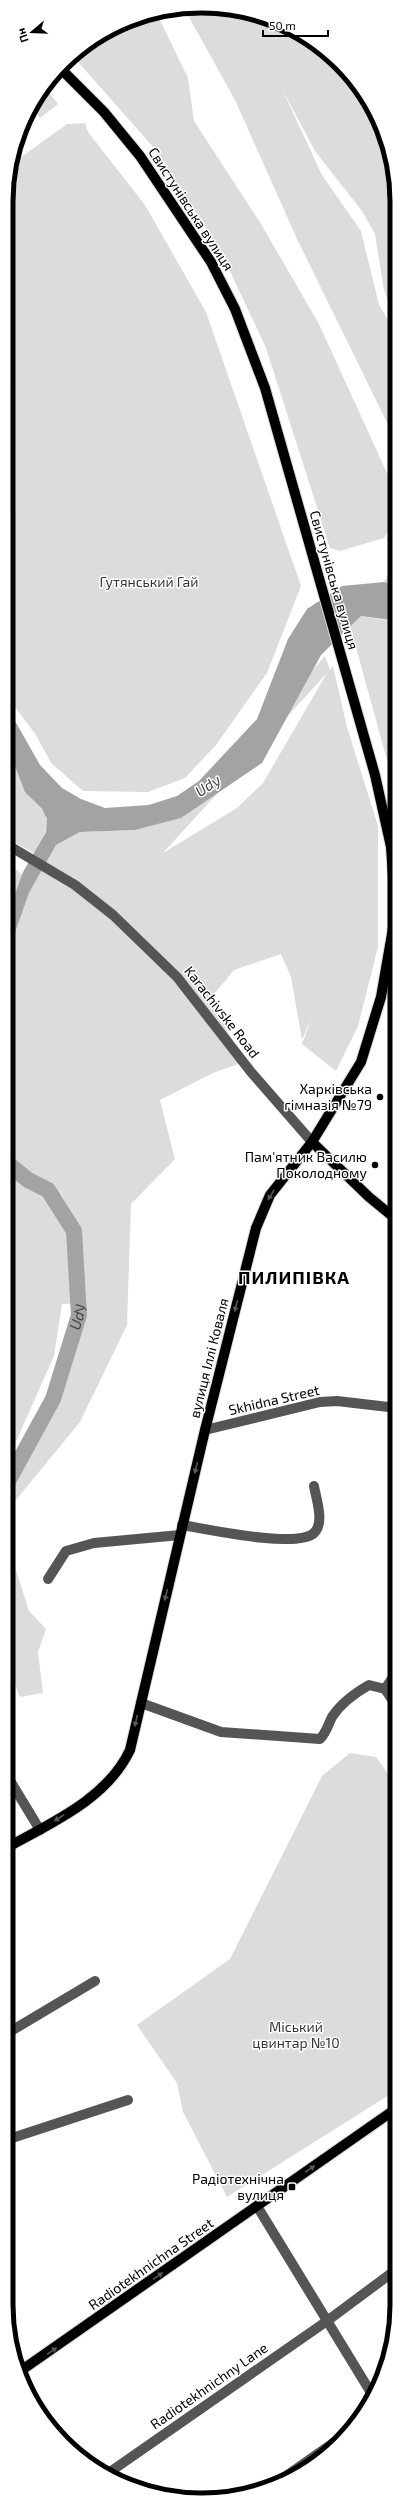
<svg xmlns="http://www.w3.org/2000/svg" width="403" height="2506" viewBox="0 0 403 2506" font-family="'Exo 2',sans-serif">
<rect width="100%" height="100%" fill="#fff"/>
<!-- green -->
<g fill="#dcdcdc" fill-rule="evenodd">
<polygon points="215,6 288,26 340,63 377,115 397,188 397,326 384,290 375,234 362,211 315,151 282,89 322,175 361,231 379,305 397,335 397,443 297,239 235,100 185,10"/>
<polygon points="157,14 188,78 194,121 261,224 319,324 397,495 397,519 384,538 340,551 330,548 266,348 222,254 154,148 72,55 139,16"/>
<polygon points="46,89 58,104 40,118 32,107"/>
<polygon points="85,123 88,132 145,205 206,312 301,586 267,673 216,745 185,778 148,792 83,791 51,763 36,735 6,695 6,188 10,176 14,176 10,175 13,163 67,124"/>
<polygon points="397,558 397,587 384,582"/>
<polygon points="361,616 397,622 397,796 350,626"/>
<path d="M325,656L330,670L333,666L347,727L378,826V947L358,1026L336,1071L302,1044L313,1015L302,1040L291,977L281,954L234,970L210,999L244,1062L213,1073L160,1100L175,1159L131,1204L127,1325L80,1422L6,1512V1497L51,1415L83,1303L62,1304L54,1356L6,1464V1161L31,1169L11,1162L6,1152V958L29,893L56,845L80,832L135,830L183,817ZM327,673L263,783L237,808L163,853ZM60,1188L83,1266V1300Z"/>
<path d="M6,742C16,759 19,779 30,796C35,805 46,810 47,821C47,833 40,842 34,853L6,838Z"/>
<polygon points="6,862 23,875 6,928"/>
<polygon points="6,1560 16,1570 29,1611 46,1629 38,1652 43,1693 20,1697 6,1664"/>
<polygon points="350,1753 376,1757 397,1786 397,2090 227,2197 183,2112 177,2083 137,2025 230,1959 322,1776"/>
</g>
<!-- water -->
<polygon fill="#a3a3a3" points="384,582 397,587 397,623 391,620 361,616 321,655 262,763 181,818 135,830 80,832 56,845 29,893 6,958 6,920 23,872 46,832 47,819 42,809 25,792 6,742 6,705 40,765 62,788 81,799 105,808 149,805 177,796 199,781 257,719 288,639 307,609 342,586"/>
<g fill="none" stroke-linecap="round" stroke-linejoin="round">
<!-- river -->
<path stroke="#a3a3a3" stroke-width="16" id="s1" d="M6,1485L53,1399L79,1315L74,1231L48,1190L28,1180L6,1162"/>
<defs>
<g id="major">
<polyline points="312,1142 369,1197 397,1220"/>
<path d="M6,1848C51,1823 107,1799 130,1750L205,1430L256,1228L270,1195L312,1142L361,1062L381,997L393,928V877L391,847L375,775L265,388L235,309L211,262L140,156L104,112L61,69"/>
<polyline points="19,2372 397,2108"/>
</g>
</defs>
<!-- major casing -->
<use href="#major" stroke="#dbdbdb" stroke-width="12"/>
<!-- minor -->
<g stroke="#555" stroke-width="10">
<polyline points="6,844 75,885 113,915 177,977 251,1072 312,1142"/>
<polyline points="205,1430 320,1402 337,1401 397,1408"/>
<path d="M182,1525C206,1529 297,1549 314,1533C325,1523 316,1498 314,1486"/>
<polyline points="48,1579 66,1551 94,1543 180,1535"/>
<polyline points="385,1689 397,1671"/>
<path d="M141,1703L221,1732L320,1739C326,1733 328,1725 332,1717C341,1703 355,1693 369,1685L385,1689L397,1707"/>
<polyline points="6,1774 40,1830"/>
<polyline points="6,2034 95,1981"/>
<polyline points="6,2125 11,2138"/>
<polyline points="6,2140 128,2100"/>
<polyline points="257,2206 373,2396"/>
<polyline points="107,2474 327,2321 397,2269"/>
<polyline points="276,2483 343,2436"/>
</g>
<!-- major -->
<use href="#major" stroke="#000" stroke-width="10"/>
</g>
<!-- one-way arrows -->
<defs><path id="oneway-solid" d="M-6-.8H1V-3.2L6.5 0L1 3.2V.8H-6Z"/></defs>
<g fill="#595959">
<use href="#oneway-solid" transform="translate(271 1195) rotate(122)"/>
<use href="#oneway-solid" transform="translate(236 1306) rotate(104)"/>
<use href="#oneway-solid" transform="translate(196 1468) rotate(104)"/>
<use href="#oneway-solid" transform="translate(166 1595) rotate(103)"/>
<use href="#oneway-solid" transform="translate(136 1721) rotate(103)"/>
<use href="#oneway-solid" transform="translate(59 1818) rotate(148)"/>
<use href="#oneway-solid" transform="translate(310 2169) rotate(-35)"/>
<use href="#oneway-solid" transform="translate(158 2276) rotate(-35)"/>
<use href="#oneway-solid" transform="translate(52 2351) rotate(-35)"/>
</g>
<!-- markers -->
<g fill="#000" stroke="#fff" stroke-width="1.5">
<circle cx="380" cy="1097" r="4"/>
<circle cx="375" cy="1165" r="4"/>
<rect x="288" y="2183" width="8" height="8" rx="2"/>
</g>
<g text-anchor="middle" stroke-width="3" stroke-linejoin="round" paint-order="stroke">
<!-- street labels -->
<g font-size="14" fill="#000" stroke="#fff">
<text transform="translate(191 209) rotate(57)" y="5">Свистунівська вулиця</text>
<text transform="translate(334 580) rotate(74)" y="5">Свистунівська вулиця</text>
<text transform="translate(222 1012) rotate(52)" y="5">Karachivske Road</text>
<text transform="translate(209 1358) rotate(-76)" y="5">вулиця Іллі Коваля</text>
<text transform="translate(274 1400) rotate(-13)" y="5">Skhidna Street</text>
<text transform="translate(151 2264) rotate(-35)" y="5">Radiotekhnichna Street</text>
<text transform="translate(209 2386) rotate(-35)" y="5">Radiotekhnichny Lane</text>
</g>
<!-- park labels -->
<g font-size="14" fill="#333" stroke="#fff">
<text x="149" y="587">Гутянський Гай</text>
<text x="296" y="2032">Міський<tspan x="296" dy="16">цвинтар №10</tspan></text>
</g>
<!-- poi labels -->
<g font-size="14" fill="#000" stroke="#fff" text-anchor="end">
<text x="372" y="1094">Харківська<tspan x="372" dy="16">гімназія №79</tspan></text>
<text x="367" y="1162">Пам'ятник Василю<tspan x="367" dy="16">Поколодному</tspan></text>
<text x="284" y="2184">Радіотехнічна<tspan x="284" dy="16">вулиця</tspan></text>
</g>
<!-- water labels -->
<g font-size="15" font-style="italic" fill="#444" stroke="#fff">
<text transform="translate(208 786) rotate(-34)" y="5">Udy</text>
<text dy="5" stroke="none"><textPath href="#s1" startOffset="184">Udy</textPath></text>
</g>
<!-- district labels -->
<g font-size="18" font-weight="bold" letter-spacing="1" fill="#000" stroke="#fff">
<text x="294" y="1284">ПИЛИПІВКА</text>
</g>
</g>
<!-- crop -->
<path d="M0 0H403V2506H0ZM201 13H202A188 188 0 0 1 390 201V2305A188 188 0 0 1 202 2493H201A188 188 0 0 1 13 2305V201A188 188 0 0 1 201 13Z" fill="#fff" fill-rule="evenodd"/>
<path fill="none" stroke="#000" stroke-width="5" d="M201 13H202A188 188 0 0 1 390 201V2305A188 188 0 0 1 202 2493H201A188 188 0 0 1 13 2305V201A188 188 0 0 1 201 13Z"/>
<!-- north arrow -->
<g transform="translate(32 32) rotate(251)" stroke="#ffffff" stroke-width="3" paint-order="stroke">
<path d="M0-3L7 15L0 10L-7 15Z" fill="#000000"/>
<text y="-6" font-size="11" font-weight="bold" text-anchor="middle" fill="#000000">Пн</text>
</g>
<!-- scale -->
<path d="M263 30v6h65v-6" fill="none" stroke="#000000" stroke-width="2"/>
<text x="269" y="30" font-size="12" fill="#000000" stroke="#ffffff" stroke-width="3" paint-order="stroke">50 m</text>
</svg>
